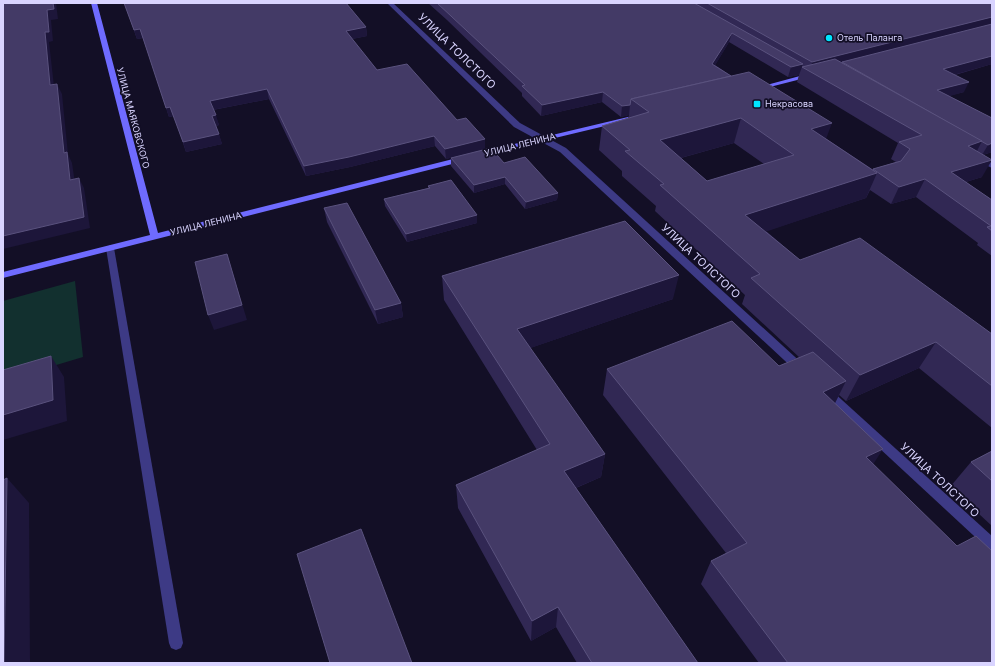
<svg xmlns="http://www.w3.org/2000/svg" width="995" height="666" viewBox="0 0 995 666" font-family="Inter,sans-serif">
<rect width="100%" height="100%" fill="#130f26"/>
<!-- green -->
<polygon fill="#12302f" points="75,281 83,357 3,381 3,301"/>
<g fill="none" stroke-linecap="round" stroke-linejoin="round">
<!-- lane -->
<polygon fill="#3d3a85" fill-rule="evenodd" points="110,245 114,248 183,643 181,648 176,650 171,648 169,643 106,248"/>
<!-- street -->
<g fill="#3d3a85" fill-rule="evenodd">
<polygon points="387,3 393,3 520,123 566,148 806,367 807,370 806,373 798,373 560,152 514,127"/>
<polygon points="975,156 981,156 992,163 992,168 975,160"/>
<polygon points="827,389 831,390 992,536 992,550 987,548 823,396 822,393 823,390"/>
</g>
<!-- secondary -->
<g fill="#6f6bff" fill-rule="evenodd">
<polygon points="91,3 97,3 158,233 465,156 469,158 468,160 3,278 3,272 150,235"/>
<polygon points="811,73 813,74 813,76 758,90 755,88"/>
<polygon points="628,117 632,119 630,120 480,156 476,154 480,152"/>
</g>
</g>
<!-- wall -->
<g fill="#312854" fill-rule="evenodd">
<polygon points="124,3 366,27 367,36 352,39 377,70 457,120 485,139 485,149 446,159 435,146 350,167 306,176 269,99 213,110 219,125 216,126 222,144 186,152 174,116 169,117 143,38 137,39"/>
<path d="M428,3H992V64L955,75L964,92L948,96L992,118V152L983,155L982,177L966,182L992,200V256L977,245L978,243L916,197L891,204L870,190L866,198L766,231L800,260L992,334V428L919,368L846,401L839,395L835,403L873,464L992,663H759L701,584L711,561L726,553L603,395L607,369L779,366L799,357L742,304L745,295L655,211L656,206L622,176V171L599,150L602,126L628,118L629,115L621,117L602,102L541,116L522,96V93L447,20ZM729,42L788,77L799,75L797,82L898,143L891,159L896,162L873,169H872L715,65ZM734,143L764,164L707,181L681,158Z"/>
<polygon points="451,158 504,163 558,193 557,200 525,209 505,184 474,193 451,166"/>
<polygon points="428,186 477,223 407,242 385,206 384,199 428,188"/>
<polygon points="324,208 401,303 403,317 378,324 327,222"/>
<polygon points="442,276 673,299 530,348 605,454 601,477 576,488 698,663 577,663 556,627 531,641 458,508 456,485 537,450 444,300"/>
<polygon points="992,451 992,526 950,487 971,462"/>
</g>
<!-- shaded-wall -->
<g fill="#1d163a">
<polygon points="53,3 56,3 58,19 51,20 53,41 49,42 55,95 50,85 45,32 47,10"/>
<polygon points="992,17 992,25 842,62 842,64 810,71 812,62"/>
<polygon points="366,27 367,36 347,40 346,31"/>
<polygon points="140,29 143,38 137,39 134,30"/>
<polygon points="732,33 729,42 710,74 712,64"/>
<polygon points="992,56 992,64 939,79 943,69"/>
<polygon points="803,64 802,67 799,75 788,77 791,67"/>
<polygon points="969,82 964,92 933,101 937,90"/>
<polygon points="57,84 62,94 68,154 72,163 76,190 70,180 64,153"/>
<polygon points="267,89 269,99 212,110 210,101"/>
<polygon points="603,92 602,102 541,116 542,105"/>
<polygon points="630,105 629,115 621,117 622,106"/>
<polygon points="170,107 174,116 169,117 166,108"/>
<polygon points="216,115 219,125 215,126 212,116"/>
<polygon points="741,118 734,143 655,165 660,140"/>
<polygon points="832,123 823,147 811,129"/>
<polygon points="219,134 222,144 186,152 183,142"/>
<polygon points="434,136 435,146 350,167 306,176 304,166"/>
<polygon points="485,139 485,149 446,159 445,149"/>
<polygon points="982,141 973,159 968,146"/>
<polygon points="992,143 992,152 982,155 988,145"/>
<polygon points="992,160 982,177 942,189 951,172"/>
<polygon points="877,173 866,198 738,241 745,215"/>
<polygon points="505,177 505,184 474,193 474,185"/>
<polygon points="79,178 84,188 90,228 3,249 3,236"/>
<polygon points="925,179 916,197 891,204 899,187"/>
<polygon points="558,193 557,200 525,209 526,202"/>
<polygon points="477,215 477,223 407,242 406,234"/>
<polygon points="227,254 247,320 214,330 208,315"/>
<polygon points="679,275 673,299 516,353 517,329"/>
<polygon points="401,303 403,317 378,324 375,310"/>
<polygon points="936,342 919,368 846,401 860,375"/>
<polygon points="51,356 64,377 67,421 3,440 3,415"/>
<polygon points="846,381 833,407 823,392"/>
<polygon points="883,449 867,474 866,457"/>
<polygon points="605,454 601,477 561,494 564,471"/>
<polygon points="7,478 29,503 30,663 4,663"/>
<polygon points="558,607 556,627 531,641 532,621"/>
</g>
<!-- building -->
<g fill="#433a66" stroke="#5a527e" fill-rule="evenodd">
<polygon points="3,3 53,3 54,9 47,10 49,32 45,32 50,85 57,84 64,153 67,152 70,180 79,178 84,217 3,236"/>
<polygon points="124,3 346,3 366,27 346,31 377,70 407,64 457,120 466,118 485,139 445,149 434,136 349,157 304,166 267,89 210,101 216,115 212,116 219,134 183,142 170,107 166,108 140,29 134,30"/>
<polygon points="437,3 694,3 803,64 791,67 732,33 712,64 731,76 631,99 630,105 622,106 603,92 542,105 522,86 525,85"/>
<polygon points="707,3 992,3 992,17 812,62"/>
<polygon points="992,24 992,56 943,69 969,82 937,90 992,118 992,143 988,145 842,62"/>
<polygon points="835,59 982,141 968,146 992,160 951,172 992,200 992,231 987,227 991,226 925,179 899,187 873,169 901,161 910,149 899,142 922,135 802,67"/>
<path d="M749,72L832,123L811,129L877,173L745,215L800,260L860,238L992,334V386L936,342L860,375L751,278L760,274L660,185L664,184L625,151L630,150L602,126L649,112L631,99ZM741,118L794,155L707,181L660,140Z"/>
<polygon points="491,148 504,163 525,157 558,193 526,202 505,177 474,185 451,158"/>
<polygon points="451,180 477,215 406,234 384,199 430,188 428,186"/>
<polygon points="347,203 401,303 375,310 324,208"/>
<polygon points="625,221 679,275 517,329 605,454 564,471 698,663 592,663 558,607 532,621 456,485 550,444 442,276"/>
<polygon points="227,254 242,305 208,315 195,262"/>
<polygon points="732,321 779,366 813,352 846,381 823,392 883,449 866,457 957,546 976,536 992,551 992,663 788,663 711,561 747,543 607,369"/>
<polygon points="51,356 53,400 3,415 3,370"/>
<polygon points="992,451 992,481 971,462"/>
<polygon points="7,478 4,663 3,663 3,480"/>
<polygon points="361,529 412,663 330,663 297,554"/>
</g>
<!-- markers -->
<g fill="#00e5ff" stroke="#130f26" stroke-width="1.5">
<circle cx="829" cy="38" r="4"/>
<rect x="753" y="100" width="8" height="8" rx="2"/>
</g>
<g text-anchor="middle" stroke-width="3.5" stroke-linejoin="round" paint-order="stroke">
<!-- far-poi labels -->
<g font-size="9" fill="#d9d4ff" stroke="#130f26" text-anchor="start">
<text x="837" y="41">Отель Паланга</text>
<text x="765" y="107">Некрасова</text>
</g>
<!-- far-street labels -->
<g font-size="9" fill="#d9d4ff" stroke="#130f26">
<text transform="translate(133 118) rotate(75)" y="3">УЛИЦА МАЯКОВСКОГО</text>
<text transform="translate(520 145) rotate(-14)" y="3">УЛИЦА ЛЕНИНА</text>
<text transform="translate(206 224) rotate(-14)" y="3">УЛИЦА ЛЕНИНА</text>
</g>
<!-- street labels -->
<g font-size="11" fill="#d9d4ff" stroke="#130f26">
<text transform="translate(457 51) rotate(44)" y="4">УЛИЦА ТОЛСТОГО</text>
<text transform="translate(701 261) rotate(43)" y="4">УЛИЦА ТОЛСТОГО</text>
<text transform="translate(940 480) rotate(43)" y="4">УЛИЦА ТОЛСТОГО</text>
</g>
</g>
<!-- border -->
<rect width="995" height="666" fill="none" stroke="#d9d4ff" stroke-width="8"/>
</svg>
